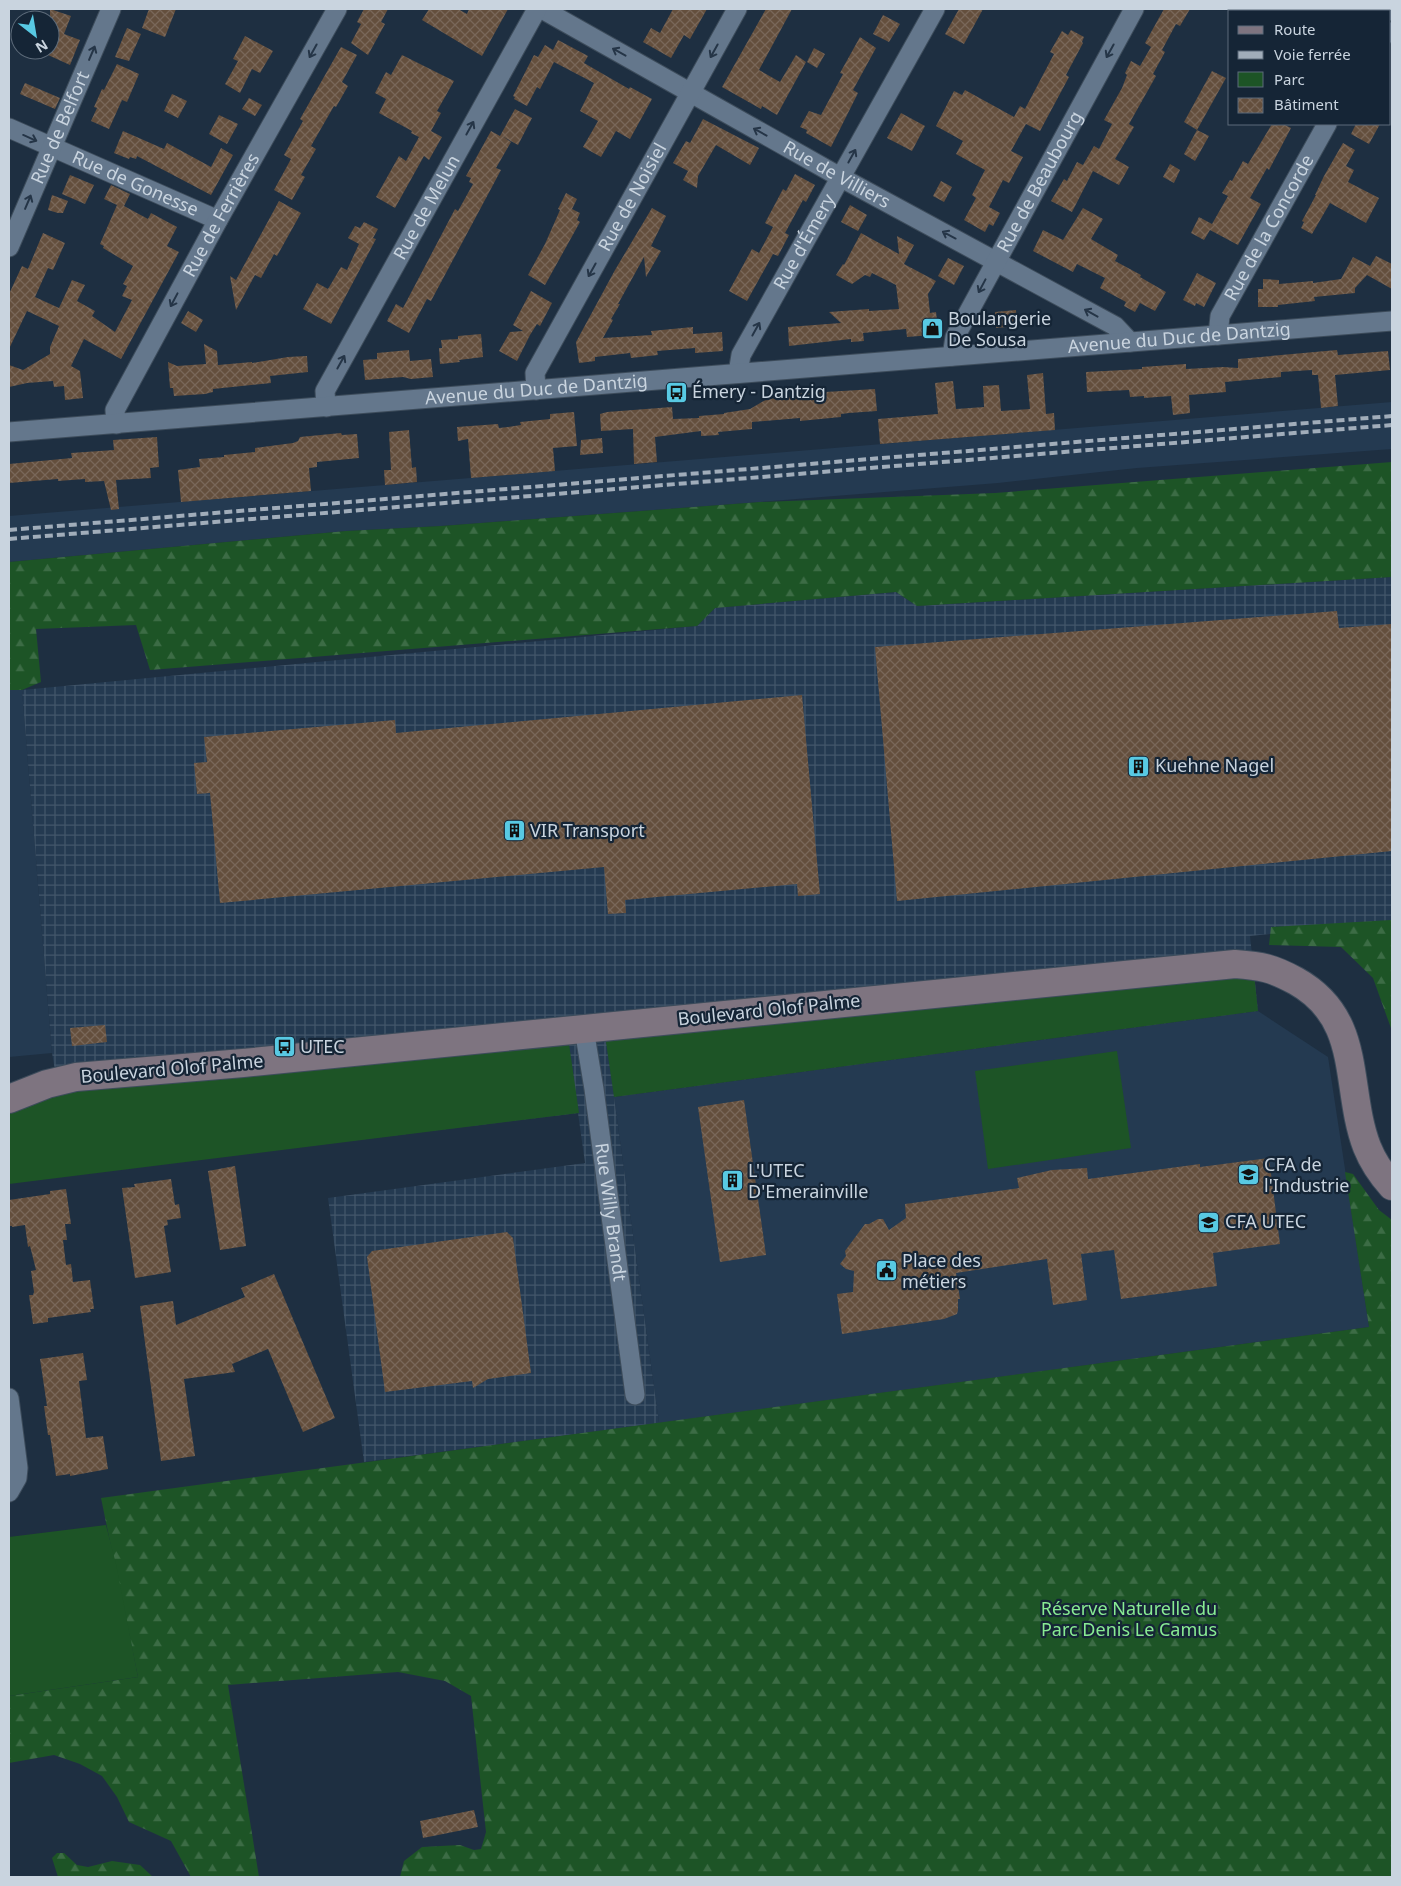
<svg xmlns="http://www.w3.org/2000/svg" width="1401" height="1886" viewBox="0 0 1401 1886" font-family="'Noto Sans',sans-serif">
<defs>
<pattern id="industrial-grid" width="8" height="8" patternUnits="userSpaceOnUse" patternTransform="scale(1.25)"><rect width="8" height="8" fill="#243a51"/><path d="M0 4h8M4 0v8" fill="none" stroke="#42566a"/></pattern>
<pattern id="forest-firs" width="22" height="20" patternUnits="userSpaceOnUse" patternTransform="scale(1.25)"><rect width="22" height="20" fill="#1d5426"/><path d="M5 1l3.5 6h-7zM16 11l3.5 6h-7z" fill="#3c6c45"/></pattern>
<pattern id="building-cross-hatch" width="8" height="8" patternUnits="userSpaceOnUse" patternTransform="scale(1.25)"><rect width="8" height="8" fill="#644f3d"/><path d="M0 0l8 8M0 8l8-8" fill="none" stroke="#796759"/></pattern>
</defs>
<rect width="100%" height="100%" fill="#1e2f41"/>
<!-- built -->
<g fill="#243a51">
<polygon points="1392,402 1392,449 1137,468 998,483 760,502 441,526 346,531 9,562 9,516"/>
<polygon points="9,690 22,690 52,1053 9,1057"/>
<polygon points="1258,1011 1328,1057 1369,1327 659,1423 614,1097"/>
</g>
<!-- industrial -->
<polygon fill="url(#industrial-grid)" points="1392,577 1392,922 1250,936 1258,1011 614,1097 659,1423 364,1462 328,1198 585,1163 578,1113 73,1175 52,1053 22,690 697,626 715,608 896,592 917,606"/>
<!-- forest -->
<g fill="url(#forest-firs)">
<polygon points="1392,462 1392,577 917,606 896,592 715,608 697,626 150,670 136,625 36,629 41,682 22,690 9,690 9,562 346,531 441,526 760,502 995,493"/>
<polygon points="1391,920 1392,1031 1373,978 1341,947 1269,945 1271,927"/>
<polygon points="1345,1172 1353,1174 1379,1210 1392,1220 1392,1877 400,1877 404,1861 422,1847 460,1845 474,1850 481,1849 486,1832 471,1696 445,1681 398,1672 228,1685 259,1877 191,1877 171,1841 129,1822 117,1797 102,1776 80,1764 54,1755 9,1763 9,1696 138,1677 101,1498 1369,1327"/>
<polygon points="57,1853 64,1853 77,1865 88,1867 112,1861 140,1865 153,1877 58,1877 52,1858"/>
</g>
<!-- green -->
<g fill="#1d5426">
<polygon points="1254,974 1258,1011 614,1097 606,1042 608,1040"/>
<polygon points="563,1042 569,1044 579,1113 9,1184 9,1110 59,1091 307,1065 308,1071 344,1067 344,1061"/>
<polygon points="1117,1051 1131,1148 988,1169 975,1071"/>
<polygon points="106,1525 116,1564 138,1677 9,1696 9,1537"/>
</g>
<!-- building -->
<g fill="url(#building-cross-hatch)">
<polygon points="50,9 71,16 64,34 80,40 70,65 48,55 58,31 50,27"/>
<polygon points="149,9 176,9 165,37 142,28"/>
<polygon points="364,9 388,9 381,22 385,24 368,55 351,43 361,24 357,22"/>
<polygon points="429,9 458,9 467,14 469,9 508,9 482,56 422,20"/>
<polygon points="673,9 707,9 690,39 684,35 671,58 643,42 651,28 660,33"/>
<polygon points="766,9 792,9 759,70 780,82 796,55 806,62 777,115 762,106 761,109 722,87"/>
<polygon points="959,9 983,9 964,44 945,34"/>
<polygon points="1164,9 1190,9 1180,26 1176,24 1162,50 1165,52 1153,74 1156,76 1129,124 1134,127 1115,159 1129,167 1119,185 1093,171 1072,212 1051,201 1064,179 1067,181 1077,162 1083,165 1094,146 1099,149 1112,124 1104,120 1122,88 1127,75 1125,73 1131,61 1140,66 1151,47 1145,43"/>
<polygon points="883,15 900,24 889,42 873,34"/>
<polygon points="127,28 141,34 129,61 115,57"/>
<polygon points="1071,30 1084,37 1082,42 1083,43 1066,75 1069,77 1040,131 1026,124 1011,151 1023,157 1009,183 1003,180 989,207 1000,213 993,226 989,224 985,232 964,220 976,198 972,195 985,170 956,154 963,141 936,126 954,91 962,95 965,90 1014,117 1020,106 1025,109 1054,54 1050,52 1062,31 1068,35"/>
<polygon points="245,36 273,51 260,73 252,69 240,93 225,84 238,61 233,59"/>
<polygon points="860,37 876,48 853,90 858,93 831,147 806,133 807,130 800,127 809,111 821,115 843,74 840,73"/>
<polygon points="558,40 588,56 584,63 629,89 630,87 652,99 630,139 616,131 601,157 583,147 598,121 580,111 594,83 554,62 540,89 537,87 527,106 514,99 515,97 513,96 534,55 538,57 545,45 553,50"/>
<polygon points="341,47 357,55 342,82 348,86 336,107 334,106 311,146 316,149 301,175 305,177 292,200 274,190 291,159 284,155 303,121 300,119"/>
<polygon points="814,48 825,54 817,68 807,62"/>
<polygon points="402,55 454,81 437,111 441,113 431,131 442,137 429,160 424,156 395,208 376,197 399,156 406,161 419,137 411,133 412,131 379,113 386,99 375,93 386,72 391,75"/>
<polygon points="117,64 139,74 127,102 122,100 109,129 91,121 97,108 94,107 102,89 104,90"/>
<polygon points="1212,71 1226,78 1197,130 1184,122"/>
<polygon points="25,83 60,98 55,109 20,94"/>
<polygon points="172,94 187,101 178,118 164,111"/>
<polygon points="249,98 262,105 255,116 242,109"/>
<polygon points="515,109 532,118 518,145 502,136 511,142 496,168 501,170 431,301 427,299 409,333 387,321 396,304 403,308 455,209 458,211 473,184 469,182 471,178 466,176 491,131 500,136"/>
<polygon points="901,113 925,126 912,151 887,138"/>
<polygon points="219,115 238,124 227,144 209,134"/>
<polygon points="703,119 759,148 750,165 716,145 698,176 697,188 683,180 688,171 673,163 686,141 690,143"/>
<polygon points="1272,124 1283,124 1291,128 1269,170 1267,168 1250,198 1261,204 1238,245 1210,230 1204,240 1191,233 1199,217 1212,224 1228,196 1222,193 1230,180 1232,181 1243,161 1248,164"/>
<polygon points="1356,124 1380,124 1369,144 1351,134"/>
<polygon points="1197,130 1209,136 1195,161 1184,154"/>
<polygon points="123,131 164,149 167,143 211,167 221,148 233,155 211,195 137,156 136,159 130,157 129,159 114,153"/>
<polygon points="1343,143 1355,150 1346,166 1354,170 1348,182 1379,198 1366,223 1330,203 1312,234 1301,228 1304,222 1302,221 1316,195 1315,195 1324,176"/>
<polygon points="1170,164 1180,170 1174,183 1163,177"/>
<polygon points="795,174 815,185 806,202 803,200 785,233 789,235 778,256 773,254 747,301 729,291 752,249 759,253 773,227 765,223 783,189 786,191"/>
<polygon points="70,175 94,185 85,204 62,194"/>
<polygon points="941,181 952,187 944,202 933,196"/>
<polygon points="111,185 130,194 124,206 148,219 151,213 177,227 167,246 179,252 121,359 84,339 71,366 80,371 83,398 65,400 64,386 54,387 53,381 27,383 9,387 9,365 23,370 50,354 50,347 59,326 27,311 9,349 9,294 22,266 28,269 43,233 65,243 53,270 48,268 35,297 59,308 72,280 85,285 77,301 95,311 92,316 115,332 132,300 122,296 127,286 123,284 133,266 103,248 104,246 100,244 117,205 104,199"/>
<polygon points="566,193 577,199 572,209 580,213 577,220 580,222 545,285 528,275 545,244 560,210 558,209"/>
<polygon points="52,195 68,201 63,213 58,213 48,210"/>
<polygon points="279,201 301,213 277,256 274,254 261,278 255,275 236,310 230,276 236,280"/>
<polygon points="850,205 867,215 858,231 841,222"/>
<polygon points="652,208 666,216 651,246 661,251 646,277 644,257 618,304 620,304 611,319 613,320 603,338 652,335 651,331 693,327 693,334 722,332 723,351 695,353 695,348 657,351 658,355 631,358 630,353 595,357 595,361 579,363 576,342 615,270"/>
<polygon points="1083,208 1103,219 1091,239 1118,255 1115,261 1141,275 1140,277 1166,292 1155,311 1140,303 1135,312 1124,306 1126,302 1100,288 1105,278 1077,264 1073,272 1033,251 1043,230 1063,240"/>
<polygon points="364,222 378,229 373,238 376,239 331,324 303,309 317,283 328,289 341,267 347,270 359,244 348,238 355,226 360,228"/>
<polygon points="861,233 899,254 897,236 914,245 904,264 936,281 928,294 930,313 936,312 938,329 932,335 907,337 906,329 863,333 864,341 851,342 851,339 789,346 788,327 841,323 829,312 869,309 869,311 899,309 896,285 872,273 870,277 865,275 852,284 836,275 843,264 844,265"/>
<polygon points="1376,256 1392,264 1392,289 1367,275 1355,288 1355,293 1314,297 1315,301 1278,305 1278,307 1258,307 1258,289 1263,289 1263,279 1279,280 1279,284 1313,281 1313,283 1341,279 1353,257 1370,266"/>
<polygon points="948,258 964,266 954,285 938,276"/>
<polygon points="1197,273 1216,283 1204,307 1196,303 1195,306 1183,300"/>
<polygon points="531,291 552,303 540,326 537,324 530,335 517,361 499,351 510,332 523,331 513,325"/>
<polygon points="1016,310 1017,326 996,328 995,312"/>
<polygon points="188,311 203,320 196,332 181,323"/>
<polygon points="481,334 483,357 459,360 460,362 440,364 439,348 442,348 441,340 458,339 458,336"/>
<polygon points="204,344 217,351 218,365 252,362 252,363 288,357 307,356 308,372 270,376 271,383 213,389 213,392 205,394 174,396 173,388 170,388 168,362 177,366 206,364"/>
<polygon points="409,350 410,361 431,359 433,377 411,379 403,377 365,380 363,360 377,359 377,353"/>
<polygon points="1337,350 1338,355 1388,351 1390,370 1335,375 1338,406 1321,408 1318,375 1312,375 1312,370 1281,372 1281,377 1225,382 1226,392 1189,395 1190,413 1173,415 1171,396 1144,398 1144,396 1130,397 1129,390 1087,392 1086,372 1142,369 1142,367 1186,364 1186,369 1223,367 1238,368 1238,359"/>
<polygon points="1043,373 1046,414 1054,413 1055,430 880,444 878,419 938,414 935,383 953,381 956,409 984,407 983,386 999,385 1001,411 1030,409 1027,375"/>
<polygon points="875,389 877,411 849,413 841,414 841,417 800,421 800,418 752,422 752,429 718,432 719,435 701,436 701,431 655,437 657,462 634,464 633,429 601,431 600,414 607,412 672,407 673,419 699,418 699,416 724,414 724,413 750,409 767,399 792,397 792,394"/>
<polygon points="574,412 577,446 553,448 555,471 471,478 468,439 458,441 457,427 498,424 499,428 508,427 521,425 520,422 550,419 550,414"/>
<polygon points="409,430 412,468 416,467 417,482 385,485 384,470 391,470 389,432"/>
<polygon points="341,433 342,435 357,434 359,458 317,462 317,467 309,468 311,491 181,502 178,470 200,467 199,459 224,457 224,455 255,452 255,448 293,443 298,441 300,437"/>
<polygon points="157,437 159,467 150,468 151,478 116,480 119,509 111,510 104,481 85,482 85,479 58,481 58,479 9,483 9,464 72,458 71,453 114,450 113,440"/>
<polygon points="602,438 603,453 580,455 581,440"/>
<polygon points="1337,611 1339,628 1392,624 1392,851 897,901 875,647"/>
<polygon points="802,695 820,894 798,896 797,884 625,900 626,913 608,914 604,867 220,903 210,793 197,794 194,763 207,762 204,737 395,720 396,733"/>
<polygon points="105,1025 107,1042 72,1046 70,1028"/>
<polygon points="744,1100 766,1255 720,1262 698,1107"/>
<polygon points="1269,1158 1280,1244 1213,1253 1217,1286 1121,1299 1114,1250 1081,1254 1087,1300 1053,1305 1047,1259 956,1273 960,1299 958,1299 958,1310 957,1314 944,1319 842,1334 837,1294 853,1292 854,1271 846,1269 840,1264 846,1256 845,1251 865,1224 869,1224 878,1219 883,1219 889,1230 906,1218 905,1204 1019,1188 1017,1178 1052,1170 1087,1168 1088,1179 1200,1164 1200,1167"/>
<polygon points="235,1166 246,1246 220,1250 208,1171"/>
<polygon points="171,1179 175,1205 179,1204 181,1218 167,1220 168,1225 164,1226 171,1272 135,1278 122,1188 135,1187 134,1184"/>
<polygon points="66,1189 71,1224 65,1224 67,1240 63,1240 66,1265 71,1264 73,1282 90,1280 94,1309 90,1309 91,1312 48,1318 48,1322 33,1324 29,1295 33,1295 34,1292 31,1271 36,1270 30,1246 28,1247 25,1225 12,1227 12,1226 9,1226 9,1200 50,1194 50,1191"/>
<polygon points="507,1232 513,1238 531,1373 488,1379 473,1388 472,1381 385,1392 367,1257 372,1251"/>
<polygon points="274,1274 335,1418 303,1432 268,1349 232,1364 235,1372 184,1379 195,1456 161,1461 140,1306 173,1301 176,1325 245,1297 241,1288"/>
<polygon points="83,1353 87,1380 79,1381 86,1438 103,1436 108,1469 70,1476 70,1474 56,1476 50,1435 48,1435 44,1406 47,1406 40,1359"/>
<polygon points="474,1810 478,1827 423,1838 420,1821"/>
</g>
<g fill="none" stroke-linecap="round" stroke-linejoin="round">
<defs>
<g id="street">
<path id="s1" d="M542,9L840,177L1115,326L1130,342"/>
<polyline points="1347,9 1352,11"/>
<polyline points="1389,11 1391,9"/>
<polyline points="1390,32 1392,33"/>
<path id="s2" d="M9,128L218,220"/>
<path id="s3" d="M9,247L111,9"/>
<path id="s4" d="M1218,335L1220,316L1327,124"/>
<path id="s5" d="M952,356L955,337L1134,9"/>
<path id="s6" d="M738,373L741,355L935,9"/>
<path id="s7" d="M536,390L535,373L737,9"/>
<path id="s8" d="M326,407L325,391L537,9"/>
<path id="s9" d="M116,424L115,410L218,220L337,9"/>
<path id="s10" d="M9,432L1392,321"/>
<path id="s11" d="M584,1029L594,1089L635,1395"/>
<polyline points="9,1398 18,1468 17,1478 9,1492"/>
</g>
<path id="secondary" d="M9,1099L47,1084L76,1077L243,1063L1235,964C1262,966 1272,968 1296,981C1364,1019 1344,1087 1367,1147C1373,1162 1382,1175 1392,1186"/>
</defs>
<!-- street casing -->
<use href="#street" stroke="#3d4c5b" stroke-width="21"/>
<!-- secondary casing -->
<use href="#secondary" stroke="#3d4c5b" stroke-width="30"/>
<!-- street -->
<use href="#street" stroke="#64778c" stroke-width="19"/>
<!-- secondary -->
<use href="#secondary" stroke="#7e7480" stroke-width="28"/>
<!-- rail -->
<g stroke="#a1adba" stroke-width="4" stroke-dasharray="8 4" stroke-linecap="butt">
<polyline points="9,530 1392,416"/>
<polyline points="9,539 1392,425"/>
</g>
</g>
<!-- one-way arrows -->
<defs><path id="oneway-shaft" d="M-6 0H5M1.5-3L5.5 0L1.5 3" fill="none" stroke-width="1.6" stroke-linecap="round" stroke-linejoin="round" transform="scale(1.25)"/></defs>
<g stroke="#253547">
<use href="#oneway-shaft" transform="translate(313 51) rotate(119)"/>
<use href="#oneway-shaft" transform="translate(714 51) rotate(119)"/>
<use href="#oneway-shaft" transform="translate(1110 51) rotate(119)"/>
<use href="#oneway-shaft" transform="translate(619 52) rotate(-151)"/>
<use href="#oneway-shaft" transform="translate(92 53) rotate(-67)"/>
<use href="#oneway-shaft" transform="translate(470 128) rotate(-61)"/>
<use href="#oneway-shaft" transform="translate(760 132) rotate(-151)"/>
<use href="#oneway-shaft" transform="translate(30 138) rotate(24)"/>
<use href="#oneway-shaft" transform="translate(852 156) rotate(-61)"/>
<use href="#oneway-shaft" transform="translate(28 202) rotate(-67)"/>
<use href="#oneway-shaft" transform="translate(949 235) rotate(-152)"/>
<use href="#oneway-shaft" transform="translate(592 270) rotate(119)"/>
<use href="#oneway-shaft" transform="translate(982 286) rotate(118)"/>
<use href="#oneway-shaft" transform="translate(174 300) rotate(118)"/>
<use href="#oneway-shaft" transform="translate(1091 313) rotate(-151)"/>
<use href="#oneway-shaft" transform="translate(756 329) rotate(-61)"/>
<use href="#oneway-shaft" transform="translate(341 362) rotate(-61)"/>
</g>
<!-- icons -->
<defs>
<symbol id="shop-square" viewBox="-11 -11 22 22"><rect x="-9" y="-9" width="18" height="18" rx="4" fill="#58c9e3" stroke="#152536"/><path d="M-5-2.5h2.3a2.7 3.5 0 0 1 5.4 0H5L5.5 6h-11ZM-1.5-2.5h3a1.5 2.3 0 0 0-3 0Z" fill="#111"/></symbol>
<symbol id="bus-square" viewBox="-11 -11 22 22"><rect x="-9" y="-9" width="18" height="18" rx="4" fill="#58c9e3" stroke="#152536"/><path d="M-5-6H5V4H4V6H2V4H-2V6H-4V4H-5ZM-3.5-4V0h7V-4ZM-3.5 1.2v1.5H-2V1.2ZM2 1.2v1.5H3.5V1.2Z" fill="#111"/></symbol>
<symbol id="building-square" viewBox="-11 -11 22 22"><rect x="-9" y="-9" width="18" height="18" rx="4" fill="#58c9e3" stroke="#152536"/><path d="M-4-6H4V6H1V3H-1V6H-4ZM-2.5-4.3h1.7v1.8h-1.7ZM.8-4.3h1.7v1.8H.8ZM-2.5-1h1.7V.8h-1.7ZM.8-1h1.7V.8H.8Z" fill="#111"/></symbol>
<symbol id="school-square" viewBox="-11 -11 22 22"><rect x="-9" y="-9" width="18" height="18" rx="4" fill="#58c9e3" stroke="#152536"/><path d="M0-5L7-2L0 1L-7-2ZM-4 1L0 2.5L4 1V4Q0 6-4 4Z" fill="#111"/></symbol>
<symbol id="civic-square" viewBox="-11 -11 22 22"><rect x="-9" y="-9" width="18" height="18" rx="4" fill="#58c9e3" stroke="#152536"/><path d="M-.6-6.5H3V-4.5H.6V-3L4-1V1h2V6H-6V1h2V-1L-.6-3ZM-1.2 2.5V6h2.4V2.5Z" fill="#111"/></symbol>
</defs>
<g fill-rule="evenodd">
<use href="#shop-square" x="920" y="316" width="25" height="25"/>
<use href="#bus-square" x="664" y="380" width="25" height="25"/>
<use href="#building-square" x="1126" y="754" width="25" height="25"/>
<use href="#building-square" x="502" y="818" width="25" height="25"/>
<use href="#bus-square" x="272" y="1034" width="25" height="25"/>
<use href="#school-square" x="1236" y="1162" width="25" height="25"/>
<use href="#building-square" x="720" y="1168" width="25" height="25"/>
<use href="#school-square" x="1196" y="1210" width="25" height="25"/>
<use href="#civic-square" x="874" y="1258" width="25" height="25"/>
</g>
<g text-anchor="middle" stroke-width="4.5" stroke-linejoin="round" paint-order="stroke">
<!-- street labels -->
<g font-size="18" fill="#c9d4df" stroke="#152536">
<text dy="6" stroke="none"><textPath href="#s3" startOffset="130">Rue de Belfort</textPath></text>
<text dy="6" stroke="none"><textPath href="#s1" startOffset="338">Rue de Villiers</textPath></text>
<text dy="6" stroke="none"><textPath href="#s5" startOffset="196">Rue de Beaubourg</textPath></text>
<text dy="6" stroke="none"><textPath href="#s2" startOffset="138">Rue de Gonesse</textPath></text>
<text dy="6" stroke="none"><textPath href="#s7" startOffset="218">Rue de Noisiel</textPath></text>
<text dy="6" stroke="none"><textPath href="#s8" startOffset="226">Rue de Melun</textPath></text>
<text dy="6" stroke="none"><textPath href="#s9" startOffset="236">Rue de Ferrières</textPath></text>
<text dy="6" stroke="none"><textPath href="#s4" startOffset="120">Rue de la Concorde</textPath></text>
<text dy="6" stroke="none"><textPath href="#s6" startOffset="148">Rue d'Émery</textPath></text>
<text dy="6" stroke="none"><textPath href="#s10" startOffset="1174">Avenue du Duc de Dantzig</textPath></text>
<text dy="6" stroke="none"><textPath href="#s10" startOffset="529">Avenue du Duc de Dantzig</textPath></text>
<text transform="translate(769 1010) rotate(-6)" y="6">Boulevard Olof Palme</text>
<text transform="translate(172 1069) rotate(-5)" y="6">Boulevard Olof Palme</text>
<text dy="6" stroke="none"><textPath href="#s11" startOffset="185">Rue Willy Brandt</textPath></text>
</g>
<!-- poi labels -->
<g font-size="18" fill="#c9d4df" stroke="#152536" text-anchor="start">
<text x="948" y="325">Boulangerie<tspan x="948" dy="21">De Sousa</tspan></text>
<text x="692" y="398">Émery - Dantzig</text>
<text x="1155" y="772">Kuehne Nagel</text>
<text x="530" y="837">VIR Transport</text>
<text x="300" y="1053">UTEC</text>
<text x="1264" y="1171">CFA de<tspan x="1264" dy="21">l'Industrie</tspan></text>
<text x="748" y="1177">L'UTEC<tspan x="748" dy="21">D'Emerainville</tspan></text>
<text x="1225" y="1228">CFA UTEC</text>
<text x="902" y="1267">Place des<tspan x="902" dy="21">métiers</tspan></text>
</g>
<!-- park labels -->
<g font-size="18" fill="#88eb93" stroke="#152536">
<text x="1129" y="1615">Réserve Naturelle du<tspan x="1129" dy="21">Parc Denis Le Camus</tspan></text>
</g>
</g>
<!-- border -->
<rect width="1401" height="1886" fill="none" stroke="#c9d4df" stroke-width="20"/>
<!-- legend -->
<rect x="1228" y="10" width="162" height="115" fill="#152536" stroke="#5d6b7a"/>
<rect x="1238" y="26" width="25" height="8" fill="#7e7480" stroke="#5d6b7a"/>
<text x="1274" y="35" font-size="15" fill="#c9d4df">Route</text>
<rect x="1238" y="51" width="25" height="8" fill="#a1adba" stroke="#5d6b7a"/>
<text x="1274" y="60" font-size="15" fill="#c9d4df">Voie ferrée</text>
<rect x="1238" y="72" width="25" height="15" fill="#1d5426" stroke="#5d6b7a"/>
<text x="1274" y="85" font-size="15" fill="#c9d4df">Parc</text>
<rect x="1238" y="98" width="25" height="15" fill="url(#building-cross-hatch)" stroke="#5d6b7a"/>
<text x="1274" y="110" font-size="15" fill="#c9d4df">Bâtiment</text>
<!-- north arrow -->
<g transform="translate(35 35) rotate(149)"><circle r="24" fill="#152536" stroke="#5d6b7a"/>
<path d="M0-4L9 19L0 12L-9 19Z" fill="#58c9e3"/>
<text y="-8" font-size="14" font-weight="bold" text-anchor="middle" fill="#c9d4df">N</text>
</g>
</svg>
